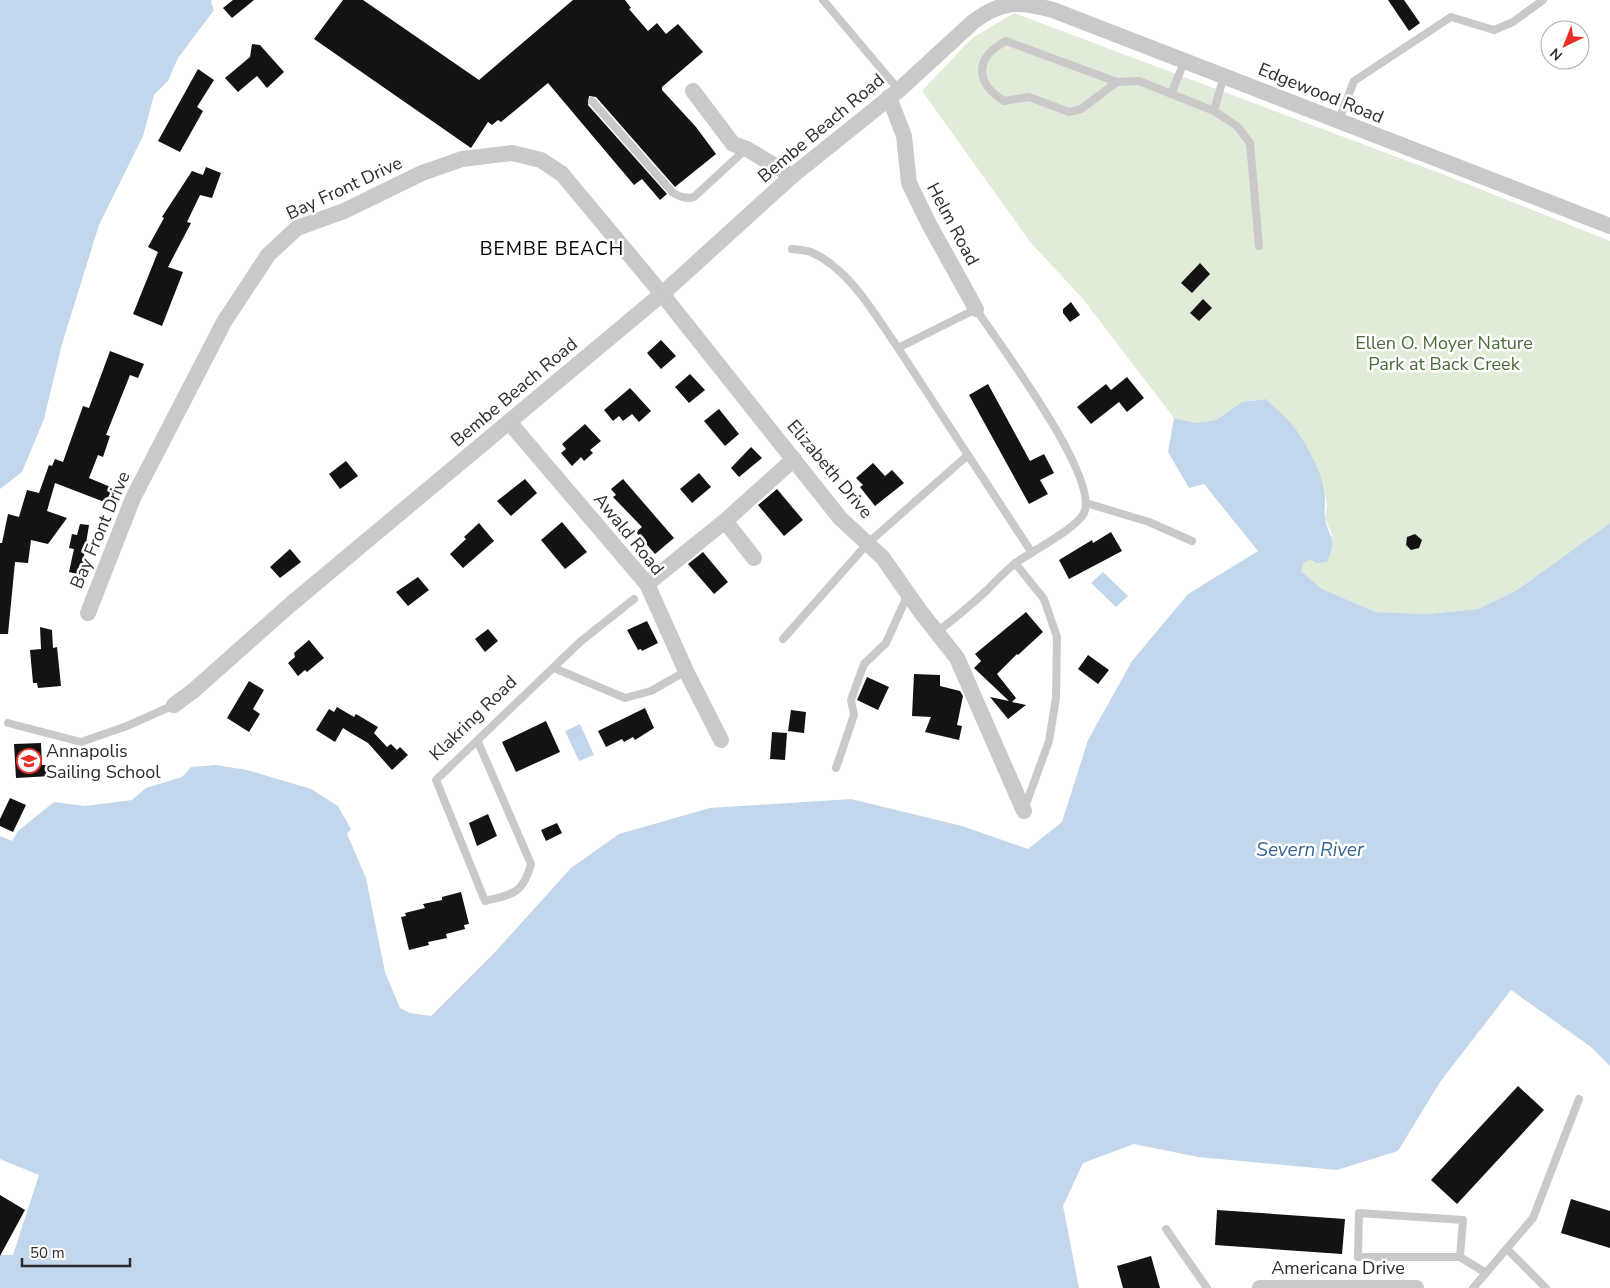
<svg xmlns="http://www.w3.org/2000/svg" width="1610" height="1288" viewBox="0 0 1610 1288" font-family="'Nunito Sans',sans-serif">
<rect width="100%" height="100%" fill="#fff"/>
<!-- green -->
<polygon fill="#e0ebd8" points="1014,13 1450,177 1610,241 1610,523 1517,590 1478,609 1427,614 1376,612 1322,589 1301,571 1304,563 1332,535 1325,518 1327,506 1324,485 1315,466 1297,432 1265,399 1242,402 1216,420 1196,423 1174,418 1083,299 1031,243 922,91 971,39"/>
<!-- water -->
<g fill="#c3d7ec">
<polygon points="0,0 212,0 211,2 214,10 178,58 168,81 154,95 143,136 99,225 62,344 44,419 22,472 0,489"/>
<path d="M1266,399C1273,406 1281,413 1288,420C1301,433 1321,470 1324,488C1326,498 1324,509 1325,518C1329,539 1338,538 1327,562L1317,563L1310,559L1304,563L1301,571L1322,589L1376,612L1427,614L1478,609L1517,590L1610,523V1066L1591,1047L1511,990L1440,1082L1398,1151L1337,1170L1198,1157L1134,1144L1083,1163L1063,1206L1079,1288H0V1255H13L39,1175L0,1159V836L12,841L18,831L54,802L85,806L132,800L146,788L182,777L191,767L216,765L247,770L311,789L338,806L351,829L347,834L366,878L385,972L400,1008L410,1013L431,1016L497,950L571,868L619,834L710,808L851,799L962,826L1028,849L1062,822L1088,740L1132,661L1188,594L1258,551L1204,484L1189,488L1168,452L1174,418L1196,423L1216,420L1242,402Z"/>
<polygon points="1103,572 1128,596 1116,607 1091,583"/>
<polygon points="580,724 594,755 579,761 565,731"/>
</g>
<!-- building -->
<g fill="#131313">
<polygon points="233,0 254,0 232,18 223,8"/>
<polygon points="343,0 363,0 479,80 573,0 625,0 631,8 629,9 648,31 657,23 666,34 678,24 703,52 662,87 662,90 696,127 716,154 675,187 596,97 589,96 588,105 667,194 660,200 642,179 634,185 548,83 501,122 498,120 492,125 488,122 471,148 314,39"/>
<polygon points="1388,0 1404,0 1420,23 1409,31"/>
<polygon points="252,44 260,45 284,72 267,88 257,76 238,92 225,78 250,57"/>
<polygon points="198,69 214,80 197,107 203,111 180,152 158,141"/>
<polygon points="206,167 221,173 212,198 200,195 187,222 191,223 168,267 183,272 162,326 133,314 158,252 148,247 164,218 162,217 192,171 203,175"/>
<polygon points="1200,263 1210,274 1192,293 1181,283"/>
<polygon points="1203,299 1212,308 1199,321 1190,313"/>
<polygon points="1071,302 1080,315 1070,322 1063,313 1063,309"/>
<polygon points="661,340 676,356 661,369 647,353"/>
<polygon points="110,351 144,364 138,378 130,375 106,435 110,436 103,457 98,455 89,478 113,488 107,503 55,483 47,511 67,518 48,544 31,540 28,563 15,562 8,634 0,634 0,543 2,543 8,514 19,517 27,490 39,493 49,465 52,466 55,459 63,462 83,406 89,408"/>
<polygon points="690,374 705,390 689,403 675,387"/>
<polygon points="1127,377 1144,398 1127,412 1119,402 1091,424 1077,407 1106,384 1111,390"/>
<polygon points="988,384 1030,461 1044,454 1054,473 1040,480 1048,494 1029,504 969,395"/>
<polygon points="630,388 651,411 639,422 632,414 623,421 619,416 613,421 604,410"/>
<polygon points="719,409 739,434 725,446 704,421"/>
<polygon points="585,424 601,441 590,450 593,453 584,461 581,457 572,466 561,453 566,449 562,444"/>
<polygon points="751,447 762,458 739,477 731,468"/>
<polygon points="346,461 358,476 340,489 329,474"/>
<polygon points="873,463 885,476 892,470 904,483 875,506 860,487 863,485 856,478"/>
<polygon points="699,473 711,487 692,503 680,489"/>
<polygon points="525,479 537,493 511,516 497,501"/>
<polygon points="623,479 674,538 655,554 636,532 642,527 613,497 616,495 611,489"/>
<polygon points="777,489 803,520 784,536 758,505"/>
<polygon points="562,522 587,552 565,569 541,540"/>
<polygon points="479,523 494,541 463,568 450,554 466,539 464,537"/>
<polygon points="80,524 89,525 83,562 89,563 86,576 69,572 74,549 69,548 72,534 77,535"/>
<polygon points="1111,532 1122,551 1069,579 1059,560 1092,540 1093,543"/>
<polygon points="1415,534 1422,540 1419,548 1411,550 1406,545 1407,537"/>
<polygon points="290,549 301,562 280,578 270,567"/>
<polygon points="703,552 728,582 714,594 688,564"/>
<polygon points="418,577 429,590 408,606 396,592"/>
<polygon points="1026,612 1043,632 1018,655 1017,654 997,674 1016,698 1012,702 1026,705 1008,719 990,697 1009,701 974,668 981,661 975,654"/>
<polygon points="647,621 658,643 642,651 641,649 638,650 627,630"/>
<polygon points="40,627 52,630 53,648 57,647 61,686 38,688 37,683 33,683 30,650 41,649"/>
<polygon points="488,629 498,641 485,652 475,639"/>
<polygon points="309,640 324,658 307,672 305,670 298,676 288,663 295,657 294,653"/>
<polygon points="1088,655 1109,670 1098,684 1078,669"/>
<polygon points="914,674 940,675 940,686 960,691 963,696 957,725 962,726 959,740 925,732 931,717 912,716"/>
<polygon points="867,677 889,687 878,710 857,700"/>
<polygon points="249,681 264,690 253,709 260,714 249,732 227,718"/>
<polygon points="337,707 354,717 356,714 378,727 374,733 387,747 391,744 397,750 400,747 408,755 392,770 368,743 351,733 343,728 335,742 316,730 329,709 334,712"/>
<polygon points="645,708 654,728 635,740 633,737 624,742 622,739 606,747 598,731"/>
<polygon points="791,710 806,712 804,733 788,731"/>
<polygon points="546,721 560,752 516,772 502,742"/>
<polygon points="772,732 787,733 785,760 770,759"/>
<polygon points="41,743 42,765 50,765 51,776 16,778 14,744"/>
<polygon points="10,798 26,805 13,832 0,826 0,819"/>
<polygon points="488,814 497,836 477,846 469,823"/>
<polygon points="557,823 562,833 546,841 541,830"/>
<polygon points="461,892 469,924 464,925 465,929 446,934 447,938 428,942 429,945 409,950 401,917 406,916 405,913 425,908 423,904 442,900 442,897"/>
<polygon points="1518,1086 1544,1110 1457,1204 1431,1180"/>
<polygon points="0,1195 25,1210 0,1256"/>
<polygon points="1571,1199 1610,1211 1610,1248 1561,1233"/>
<polygon points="1217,1210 1345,1219 1342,1254 1215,1245"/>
<polygon points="1151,1256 1160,1288 1123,1288 1117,1266"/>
</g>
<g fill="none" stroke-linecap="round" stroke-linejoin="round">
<!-- lane -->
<g stroke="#c9c9c9" stroke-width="8">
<polyline points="823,0 899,90"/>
<polyline points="1224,75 1214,111 1237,126 1250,143 1259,246"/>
<path d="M1117,82L1081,109L1069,112L1029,97L1004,101C974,82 975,57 1006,41L1117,82L1139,81L1214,111"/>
<polyline points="1171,94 1185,60"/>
<path d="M592,101L673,193C681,197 685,199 694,197L746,149"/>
<polyline points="1338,122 1354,81 1451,17 1494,30 1513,22 1543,0"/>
<path d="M792,249C798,250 805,250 811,252C850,269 875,315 898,348"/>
<polyline points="1086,503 1149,522 1192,541"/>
<polyline points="1015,563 1044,599 1057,637 1056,698 1049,741 1025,807"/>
<path d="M937,632C954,619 970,606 986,591C996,581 1006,570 1017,562C1031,552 1077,528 1084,513C1100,477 999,344 976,309L898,348L1032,553"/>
<polyline points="783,639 868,543 968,455"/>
<polyline points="554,668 625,698 651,691 686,671"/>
<polyline points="8,723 81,742 127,726 174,705"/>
<path d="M478,742L531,864C523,894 513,894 485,901L436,780L580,642L634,599"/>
<polyline points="836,768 854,715 851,700 864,664 886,643 908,594"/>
<polyline points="1166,1229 1207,1288"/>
<polyline points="1507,1249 1546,1288"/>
<polyline points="1460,1257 1463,1220 1359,1213 1358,1257 1460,1257 1486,1273"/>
<polyline points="1473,1288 1533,1218 1579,1099"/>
</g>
<!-- street -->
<g stroke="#c9c9c9" stroke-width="16">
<polyline points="693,91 733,144 747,149 792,176"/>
<polyline points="889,97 904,136 909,183 929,224 976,309"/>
<polyline points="509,422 647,584 686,671 721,740"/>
<polyline points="725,521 754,558"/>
<polyline points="647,584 725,521 794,459"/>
<polyline points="88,613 133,498 224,322 268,255 297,228 344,211 422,173 462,159 512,153 541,160 562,174 662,294 840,518 883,558 920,611 957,658 1024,811"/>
<path d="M174,705L193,691L291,604L662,294L792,176L899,90L973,22C1002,0 1019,1 1053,10C1239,81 1424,155 1610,226"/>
<polyline points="1260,1288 1416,1288"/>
</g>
</g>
<!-- icons -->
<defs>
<symbol id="school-ring" viewBox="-11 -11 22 22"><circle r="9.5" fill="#fff" stroke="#eb2e26" stroke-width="1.5"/><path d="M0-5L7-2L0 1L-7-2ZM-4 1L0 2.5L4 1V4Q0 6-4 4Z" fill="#eb2e26"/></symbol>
</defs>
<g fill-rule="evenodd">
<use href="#school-ring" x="15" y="747" width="28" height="28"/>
</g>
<g text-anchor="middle" stroke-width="5" stroke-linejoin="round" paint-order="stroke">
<!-- street labels -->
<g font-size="18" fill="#2c2c2c" stroke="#fff">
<text transform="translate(1321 93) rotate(22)" y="6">Edgewood Road</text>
<text transform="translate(821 128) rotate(-40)" y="6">Bembe Beach Road</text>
<text transform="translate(344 188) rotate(-25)" y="6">Bay Front Drive</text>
<text transform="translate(953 224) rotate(62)" y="6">Helm Road</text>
<text transform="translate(514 392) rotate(-40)" y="6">Bembe Beach Road</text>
<text transform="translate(830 469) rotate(50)" y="6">Elizabeth Drive</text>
<text transform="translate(100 530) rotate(-67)" y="6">Bay Front Drive</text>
<text transform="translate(629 534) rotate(51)" y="6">Awald Road</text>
<text transform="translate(473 718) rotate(-44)" y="6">Klakring Road</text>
<text x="1338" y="1274">Americana Drive</text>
</g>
<!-- park labels -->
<g font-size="18" fill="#496938" stroke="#fff">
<text x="1444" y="349">Ellen O. Moyer Nature<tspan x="1444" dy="21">Park at Back Creek</tspan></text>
</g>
<!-- poi labels -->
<g font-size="18" fill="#2c2c2c" stroke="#fff" text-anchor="start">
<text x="46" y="757">Annapolis<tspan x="46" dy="21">Sailing School</tspan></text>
</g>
<!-- neighbourhood labels -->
<g font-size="19" letter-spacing="1" fill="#000" stroke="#fff">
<text x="552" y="255">BEMBE BEACH</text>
</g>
<!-- water labels -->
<g font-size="19" font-style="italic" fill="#386490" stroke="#fff">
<text x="1310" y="856">Severn River</text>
</g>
</g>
<!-- north arrow -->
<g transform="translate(1565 45) rotate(223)"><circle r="24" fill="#ffffff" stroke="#ababab"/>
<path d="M0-4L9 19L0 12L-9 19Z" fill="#eb2e26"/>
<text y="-8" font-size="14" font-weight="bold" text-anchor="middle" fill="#2c2c2c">N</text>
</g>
<!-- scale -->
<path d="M22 1258v8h108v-8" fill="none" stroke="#2c2c2c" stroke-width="2.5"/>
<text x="30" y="1258" font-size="15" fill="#2c2c2c" stroke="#ffffff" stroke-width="4" paint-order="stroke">50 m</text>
</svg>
